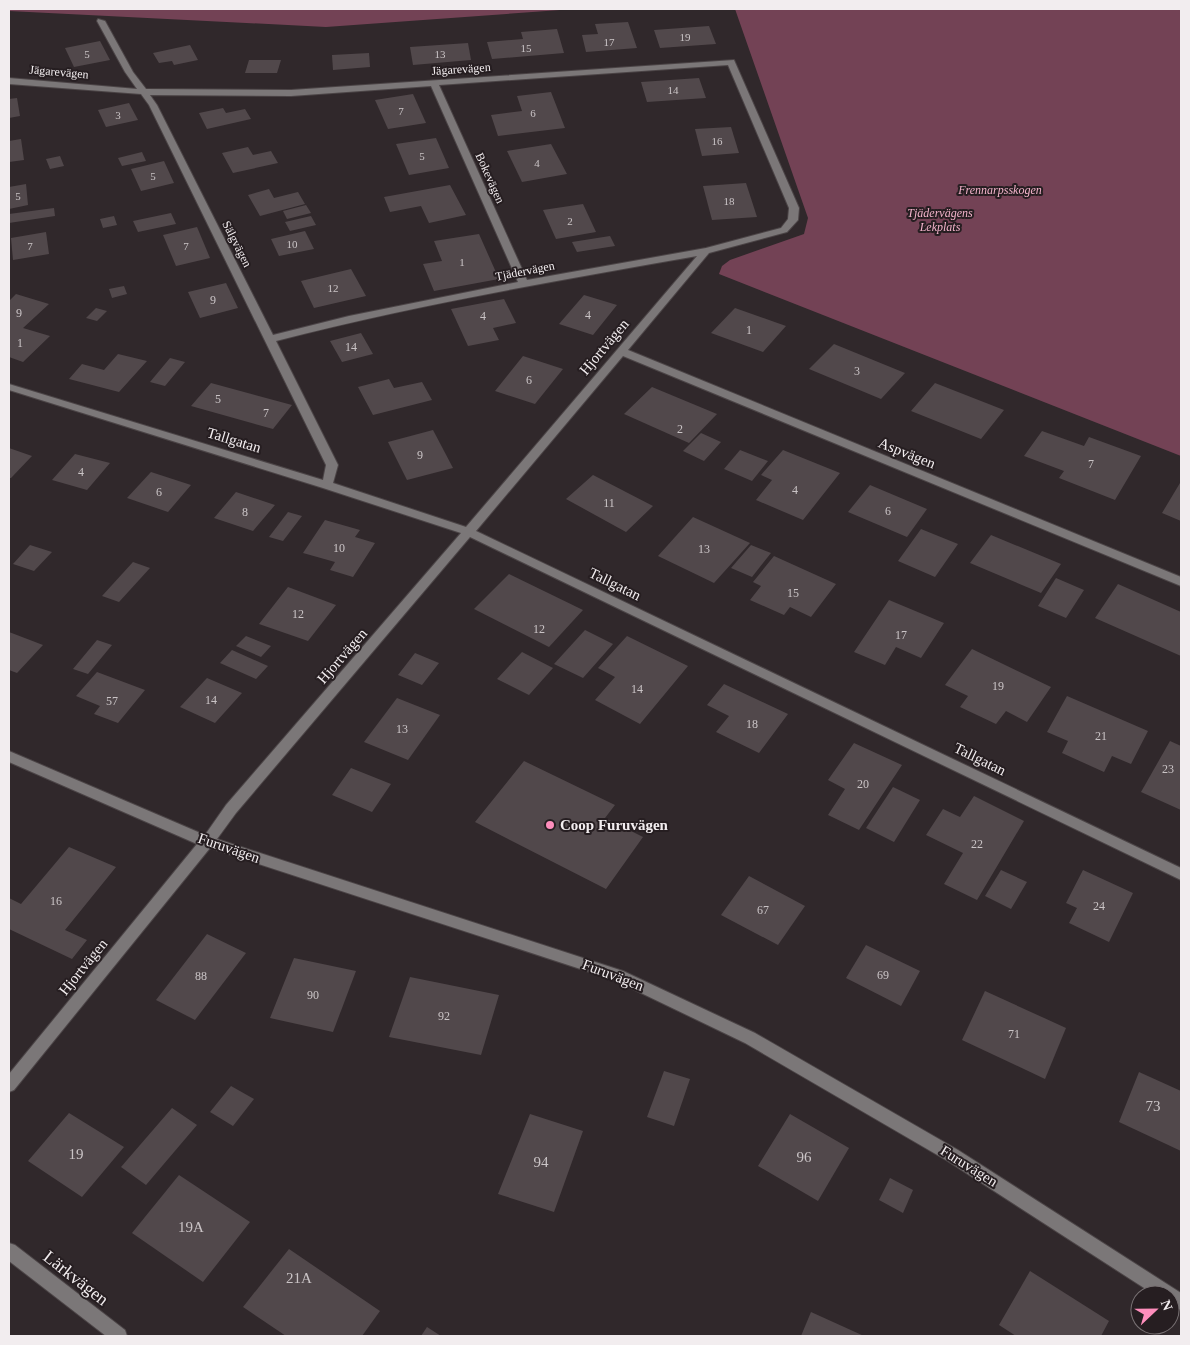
<svg xmlns="http://www.w3.org/2000/svg" width="1190" height="1345" viewBox="0 0 1190 1345" font-family="Georgia,serif">
<rect width="100%" height="100%" fill="#30282b"/>
<!-- green -->
<g fill="#734255">
<polygon points="9,9 574,9 326,27 9,11"/>
<polygon points="735,9 1181,9 1181,456 719,274 722,266 730,260 804,234 808,218"/>
</g>
<!-- building -->
<g fill="#51484b">
<polygon points="628,22 637,48 586,52 582,35 598,34 595,24"/>
<polygon points="709,26 716,44 660,48 654,30"/>
<polygon points="557,29 564,53 492,59 487,42 523,39 521,32"/>
<polygon points="100,41 110,60 74,67 65,48"/>
<polygon points="468,43 471,60 413,65 410,47"/>
<polygon points="190,45 198,60 174,65 172,61 159,63 153,53"/>
<polygon points="369,53 370,67 333,70 332,55"/>
<polygon points="249,60 281,60 277,73 245,73"/>
<polygon points="699,78 706,98 647,102 641,82"/>
<polygon points="551,92 565,128 498,136 491,115 522,111 517,96"/>
<polygon points="413,94 426,123 388,129 375,100"/>
<polygon points="17,98 20,116 9,118 9,99"/>
<polygon points="129,103 138,120 106,127 98,110"/>
<polygon points="223,108 226,113 245,109 251,119 207,129 199,113"/>
<polygon points="731,127 739,153 702,156 695,129"/>
<polygon points="436,138 449,168 409,175 396,144"/>
<polygon points="21,139 24,160 9,162 9,141"/>
<polygon points="551,144 567,174 522,182 507,151"/>
<polygon points="248,147 253,155 271,151 278,163 233,173 222,153"/>
<polygon points="142,152 146,161 122,166 118,158"/>
<polygon points="60,156 64,166 50,169 46,159"/>
<polygon points="164,161 174,183 141,191 131,169"/>
<polygon points="746,183 757,217 712,220 703,186"/>
<polygon points="26,184 28,205 9,209 9,187"/>
<polygon points="450,185 466,215 429,223 421,206 390,212 384,197"/>
<polygon points="269,189 274,198 298,192 305,204 260,216 248,195"/>
<polygon points="583,204 596,232 556,239 543,210"/>
<polygon points="306,205 311,213 287,219 283,211"/>
<polygon points="54,208 55,216 9,223 9,214"/>
<polygon points="171,213 176,224 138,232 133,221"/>
<polygon points="114,216 117,225 103,228 100,219"/>
<polygon points="311,216 316,225 290,231 285,222"/>
<polygon points="197,227 210,258 176,266 163,235"/>
<polygon points="305,231 314,249 279,256 271,239"/>
<polygon points="46,232 49,254 13,260 11,238"/>
<polygon points="479,234 499,279 434,291 423,264 442,261 434,241"/>
<polygon points="610,236 615,246 577,252 572,242"/>
<polygon points="351,269 366,296 314,308 301,281"/>
<polygon points="226,283 238,308 200,318 188,292"/>
<polygon points="124,286 127,294 112,298 109,289"/>
<polygon points="16,294 49,304 23,328 50,336 23,362 9,357 9,301"/>
<polygon points="584,295 617,305 593,335 559,324"/>
<polygon points="504,299 516,323 493,328 499,340 468,346 451,309"/>
<polygon points="96,308 107,311 97,321 86,318"/>
<polygon points="735,308 786,326 763,352 711,333"/>
<polygon points="361,333 373,354 342,362 330,341"/>
<polygon points="834,344 905,373 881,399 809,369"/>
<polygon points="118,354 147,361 119,392 69,379 82,364 104,370"/>
<polygon points="523,356 563,369 535,404 495,391"/>
<polygon points="170,358 185,362 165,386 150,382"/>
<polygon points="389,379 394,388 422,382 432,400 373,415 358,387"/>
<polygon points="211,383 292,405 273,429 191,406"/>
<polygon points="935,383 1004,410 981,439 911,411"/>
<polygon points="652,387 717,414 689,443 624,414"/>
<polygon points="433,430 453,468 407,480 388,442"/>
<polygon points="1042,431 1084,446 1089,437 1141,456 1115,500 1059,478 1064,471 1024,456"/>
<polygon points="701,433 721,442 704,461 683,451"/>
<polygon points="9,448 32,456 11,478 9,478"/>
<polygon points="740,450 768,461 752,481 724,469"/>
<polygon points="783,450 840,473 803,520 756,500 772,480 761,475"/>
<polygon points="75,454 110,463 87,490 52,480"/>
<polygon points="151,472 191,485 168,512 127,498"/>
<polygon points="593,475 653,506 626,532 566,499"/>
<polygon points="1180,483 1181,483 1181,521 1162,513"/>
<polygon points="870,485 927,509 907,537 848,512"/>
<polygon points="236,492 275,505 253,531 214,518"/>
<polygon points="288,512 302,516 283,541 269,537"/>
<polygon points="693,517 750,543 714,583 658,556"/>
<polygon points="325,520 360,530 355,537 375,543 353,577 330,570 335,562 303,553"/>
<polygon points="921,529 958,544 935,577 898,561"/>
<polygon points="991,535 1061,564 1041,593 970,563"/>
<polygon points="30,545 52,552 34,571 13,564"/>
<polygon points="751,545 771,553 752,577 731,568"/>
<polygon points="774,556 836,584 811,617 790,607 784,615 750,600 761,586 753,582"/>
<polygon points="133,562 150,568 119,602 102,596"/>
<polygon points="509,574 583,610 549,647 474,609"/>
<polygon points="1056,578 1084,590 1066,618 1038,606"/>
<polygon points="1118,584 1181,612 1181,656 1095,618"/>
<polygon points="288,587 336,605 308,641 259,624"/>
<polygon points="889,600 944,623 921,658 896,647 885,665 854,652"/>
<polygon points="585,630 613,644 583,678 554,664"/>
<polygon points="9,632 43,645 17,673 9,670"/>
<polygon points="246,636 271,646 261,657 236,646"/>
<polygon points="627,636 688,666 640,724 595,700 615,677 598,668"/>
<polygon points="97,640 112,645 88,674 73,669"/>
<polygon points="972,649 1051,687 1027,722 1006,711 996,724 960,707 968,696 945,685"/>
<polygon points="232,650 268,666 256,679 220,663"/>
<polygon points="522,652 553,668 529,695 497,679"/>
<polygon points="415,653 439,663 422,685 398,675"/>
<polygon points="97,672 145,690 118,723 94,714 100,706 76,696"/>
<polygon points="207,678 242,693 215,723 180,707"/>
<polygon points="724,684 788,714 759,753 716,732 729,716 707,705"/>
<polygon points="1067,696 1148,731 1131,764 1112,756 1104,772 1062,753 1068,741 1047,732"/>
<polygon points="397,698 440,715 408,760 364,742"/>
<polygon points="1170,741 1181,746 1181,810 1141,792"/>
<polygon points="854,743 902,765 859,830 828,815 845,789 828,780"/>
<polygon points="524,761 615,805 605,818 643,837 606,889 475,822"/>
<polygon points="351,768 391,784 372,812 332,795"/>
<polygon points="893,787 920,800 894,842 866,828"/>
<polygon points="974,796 1024,821 977,900 944,884 963,853 926,835 943,809 960,817"/>
<polygon points="69,847 116,867 65,930 87,940 72,959 9,929 9,898 21,904"/>
<polygon points="1001,870 1027,882 1011,909 985,896"/>
<polygon points="1083,870 1133,893 1109,942 1069,923 1077,908 1066,903"/>
<polygon points="749,876 805,906 778,945 721,915"/>
<polygon points="207,934 246,953 195,1020 156,1000"/>
<polygon points="866,945 920,971 901,1006 846,978"/>
<polygon points="294,958 356,971 333,1032 270,1018"/>
<polygon points="410,977 499,995 481,1055 389,1037"/>
<polygon points="985,991 1066,1028 1045,1079 962,1040"/>
<polygon points="664,1071 690,1079 674,1126 647,1117"/>
<polygon points="1139,1072 1181,1091 1181,1151 1119,1122"/>
<polygon points="231,1086 254,1099 233,1126 210,1112"/>
<polygon points="172,1108 197,1125 146,1185 121,1167"/>
<polygon points="69,1113 124,1147 82,1197 28,1161"/>
<polygon points="530,1114 583,1131 554,1212 498,1194"/>
<polygon points="790,1114 849,1148 818,1201 758,1166"/>
<polygon points="179,1175 250,1222 203,1282 132,1233"/>
<polygon points="890,1178 913,1190 903,1213 879,1200"/>
<polygon points="289,1249 380,1311 362,1336 286,1336 243,1307"/>
<polygon points="1030,1271 1109,1321 1101,1336 1016,1336 999,1325"/>
<polygon points="811,1312 864,1336 801,1336"/>
<polygon points="427,1327 441,1336 421,1336"/>
</g>
<g fill="none" stroke-linecap="round" stroke-linejoin="round">
<defs>
<g id="minor">
<path d="M98,19L105,21L133,72L146,89L291,90L734,60L799,208L798,220L787,232L709,253L628,350L1181,577V586L623,356L476,531L1181,868V880L470,537L236,813L217,839L623,971L755,1033L958,1150L1181,1293V1310L1170,1305V1295H1155L946,1160L745,1043L614,980L210,848L14,1090L9,1092V1074L197,844L9,762V751L205,835L226,805L461,533L323,488L9,390V384L323,480L326,465L149,105L141,94L9,84V78L137,89L125,72L97,21ZM728,65L789,208L788,219L781,228L706,248L527,280L439,85ZM431,86L518,282L349,316L273,335L157,105L150,95L291,96ZM697,256L466,527L333,483L338,465L276,341C414,305 556,281 697,256Z"/>
<polygon points="9,1243 15,1245 125,1330 127,1336 106,1336 9,1261"/>
</g>
</defs>
<!-- minor casing -->
<use href="#minor" stroke="#4b4446" stroke-width="2"/>
<!-- minor -->
<use href="#minor" fill="#7b7778" fill-rule="evenodd"/>
</g>
<!-- markers -->
<circle fill="#fe8ebc" stroke="#261e21" stroke-width="2" cx="550" cy="825" r="5"/>
<g text-anchor="middle" stroke-width="4" stroke-linejoin="round" paint-order="stroke">
<!-- far-number labels -->
<g font-size="11" fill="#cac4c6">
<text x="685" y="41">19</text>
<text x="609" y="46">17</text>
<text x="526" y="52">15</text>
<text x="87" y="58">5</text>
<text x="440" y="58">13</text>
<text x="673" y="94">14</text>
<text x="401" y="115">7</text>
<text x="533" y="117">6</text>
<text x="118" y="119">3</text>
<text x="717" y="145">16</text>
<text x="422" y="160">5</text>
<text x="537" y="167">4</text>
<text x="153" y="180">5</text>
<text x="18" y="200">5</text>
<text x="729" y="205">18</text>
<text x="570" y="225">2</text>
<text x="292" y="248">10</text>
<text x="30" y="250">7</text>
<text x="186" y="250">7</text>
<text x="462" y="266">1</text>
<text x="333" y="292">12</text>
</g>
<!-- far-street labels -->
<g font-size="12" fill="#f2edef" stroke="#261e21">
<text transform="translate(461 69) rotate(-4)" y="4">Jägarevägen</text>
<text transform="translate(59 72) rotate(5)" y="4">Jägarevägen</text>
<text transform="translate(490 178) rotate(66)" y="4">Bokevägen</text>
<text transform="translate(237 244) rotate(63)" y="4">Sälgvägen</text>
<text transform="translate(525 271) rotate(-11)" y="4">Tjädervägen</text>
</g>
<!-- far-park labels -->
<g font-size="12" font-style="italic" fill="#f3b3cb" stroke="#261e21">
<text x="1000" y="194">Frennarpsskogen</text>
<text x="940" y="217">Tjädervägens<tspan x="940" dy="14">Lekplats</tspan></text>
</g>
<!-- number labels -->
<g font-size="12" fill="#cac4c6">
<text x="213" y="304">9</text>
<text x="19" y="317">9</text>
<text x="588" y="319">4</text>
<text x="483" y="320">4</text>
<text x="749" y="334">1</text>
<text x="20" y="347">1</text>
<text x="351" y="351">14</text>
<text x="857" y="375">3</text>
<text x="529" y="384">6</text>
<text x="218" y="403">5</text>
<text x="266" y="417">7</text>
<text x="680" y="433">2</text>
<text x="420" y="459">9</text>
<text x="1091" y="468">7</text>
<text x="81" y="476">4</text>
<text x="795" y="494">4</text>
<text x="159" y="496">6</text>
<text x="609" y="507">11</text>
<text x="888" y="515">6</text>
<text x="245" y="516">8</text>
<text x="339" y="552">10</text>
<text x="704" y="553">13</text>
<text x="793" y="597">15</text>
<text x="298" y="618">12</text>
<text x="539" y="633">12</text>
<text x="901" y="639">17</text>
<text x="998" y="690">19</text>
<text x="637" y="693">14</text>
<text x="211" y="704">14</text>
<text x="112" y="705">57</text>
<text x="752" y="728">18</text>
<text x="402" y="733">13</text>
<text x="1101" y="740">21</text>
<text x="1168" y="773">23</text>
<text x="863" y="788">20</text>
<text x="977" y="848">22</text>
<text x="56" y="905">16</text>
<text x="1099" y="910">24</text>
<text x="763" y="914">67</text>
<text x="883" y="979">69</text>
<text x="201" y="980">88</text>
<text x="313" y="999">90</text>
<text x="444" y="1020">92</text>
<text x="1014" y="1038">71</text>
</g>
<!-- street labels -->
<g font-size="15" fill="#f2edef" stroke="#261e21">
<text transform="translate(604 347) rotate(-50)" y="5">Hjortvägen</text>
<text transform="translate(234 440) rotate(17)" y="5">Tallgatan</text>
<text transform="translate(907 453) rotate(22)" y="5">Aspvägen</text>
<text transform="translate(615 584) rotate(26)" y="5">Tallgatan</text>
<text transform="translate(342 656) rotate(-49)" y="5">Hjortvägen</text>
<text transform="translate(980 759) rotate(26)" y="5">Tallgatan</text>
<text transform="translate(229 848) rotate(19)" y="5">Furuvägen</text>
<text transform="translate(83 967) rotate(-51)" y="5">Hjortvägen</text>
<text transform="translate(613 975) rotate(21)" y="5">Furuvägen</text>
<text transform="translate(969 1166) rotate(32)" y="5">Furuvägen</text>
</g>
<!-- poi labels -->
<g font-size="15" font-weight="bold" fill="#f2edef" stroke="#261e21" text-anchor="start">
<text x="560" y="830">Coop Furuvägen</text>
</g>
<!-- near-number labels -->
<g font-size="15" fill="#cac4c6">
<text x="1153" y="1111">73</text>
<text x="76" y="1159">19</text>
<text x="804" y="1162">96</text>
<text x="541" y="1167">94</text>
<text x="191" y="1232">19A</text>
<text x="299" y="1283">21A</text>
</g>
<!-- near-street labels -->
<g font-size="18" fill="#f2edef" stroke="#261e21">
<text transform="translate(76 1278) rotate(38)" y="6">Lärkvägen</text>
</g>
</g>
<!-- border -->
<rect width="1190" height="1345" fill="none" stroke="#f2edef" stroke-width="20"/>
<!-- north arrow -->
<g transform="translate(1155 1310) rotate(68)"><circle r="24" fill="#261e21" stroke="#787173"/>
<path d="M0-4L9 19L0 12L-9 19Z" fill="#fe8ebc"/>
<text y="-8" font-size="14" font-weight="bold" text-anchor="middle" fill="#f2edef">N</text>
</g>
</svg>
